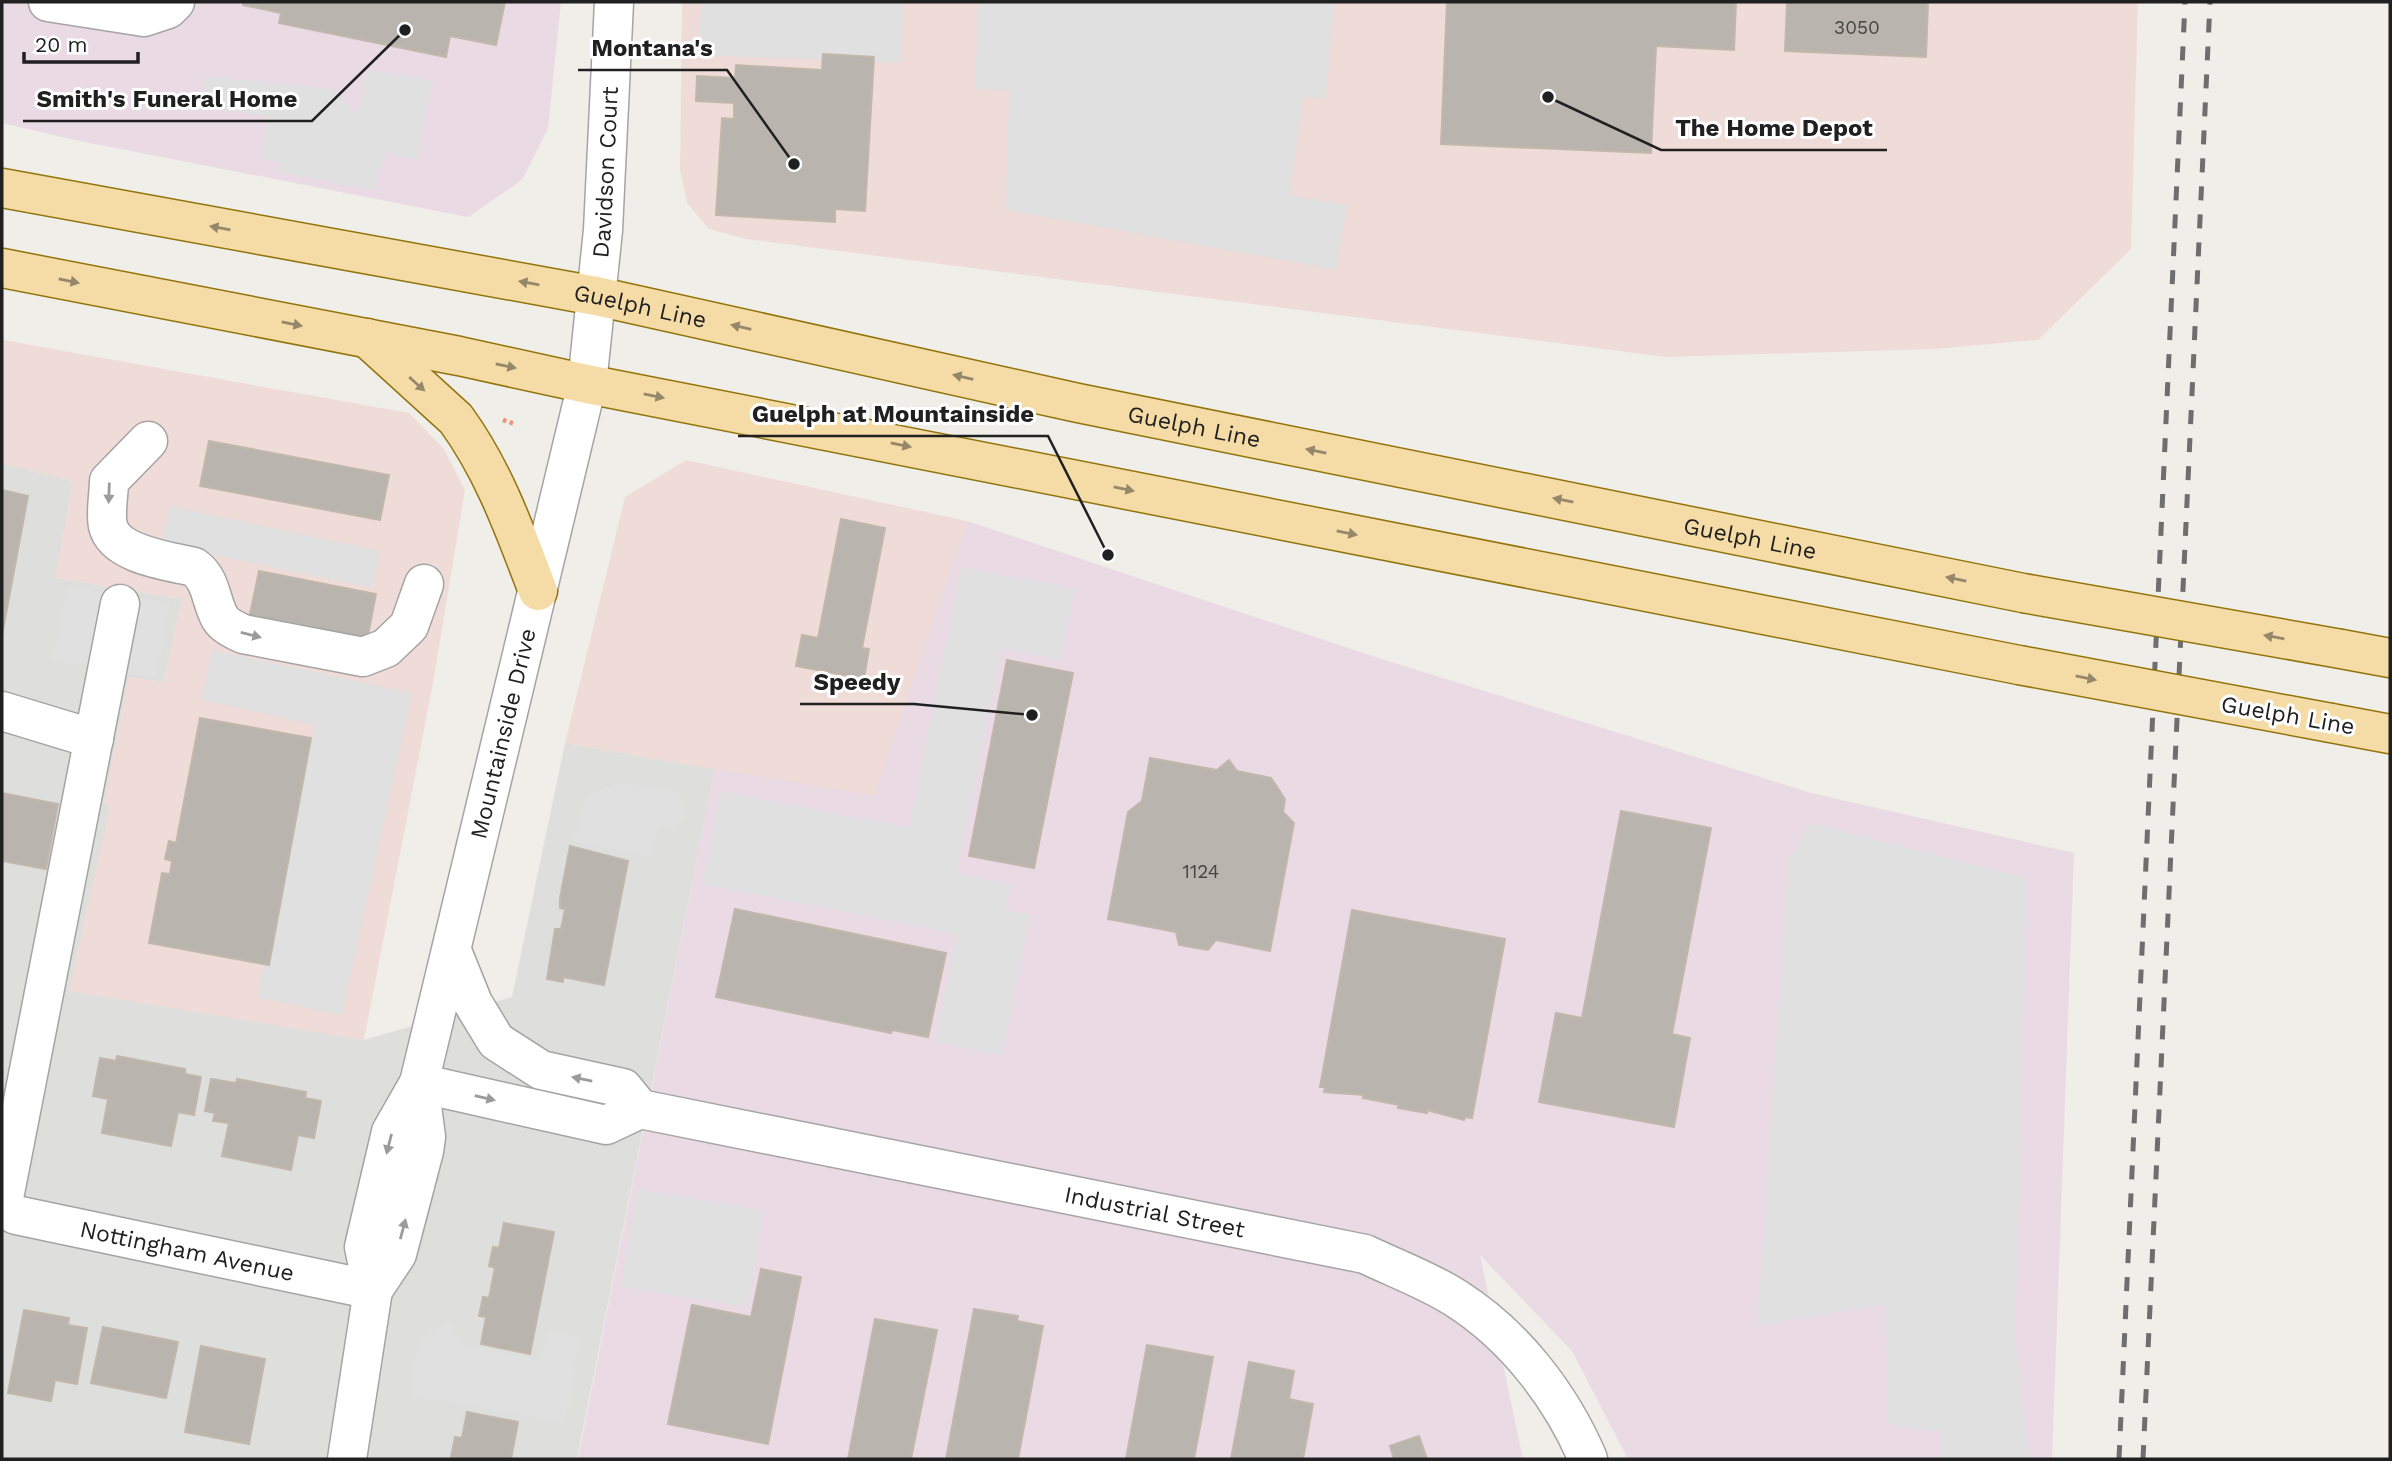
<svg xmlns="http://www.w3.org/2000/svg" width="2392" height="1461" viewBox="0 0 2392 1461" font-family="'Work Sans',sans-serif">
<rect width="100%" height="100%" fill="#f0eee8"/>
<!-- residential -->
<polygon fill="#dededd" points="2,463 73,481 56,578 182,599 164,682 129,677 110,806 364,1040 512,997 565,743 715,769 577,1459 2,1459"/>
<!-- commercial -->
<g fill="#efdcd8">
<polygon points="682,2 2138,2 2131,249 2038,340 1934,349 1666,357 746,239 709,229 687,203 680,170"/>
<polygon points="3,340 409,413 444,449 465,490 433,683 364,1040 69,991 110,806 104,802 129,677 164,682 182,599 55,578 73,481 2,463"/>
<polygon points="686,460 967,521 874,797 565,743 625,497"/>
</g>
<!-- industrial -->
<g fill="#e9dae4">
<polygon points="2,2 561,2 548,128 522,180 468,217 75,140 2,123"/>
<polygon points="967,521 1369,655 1811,793 2074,853 2052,1459 1628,1459 1572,1351 1480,1255 1523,1459 578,1459 715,769 874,796"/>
</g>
<!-- parking -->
<g fill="#e0e0e0">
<polygon points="701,2 904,2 901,63 699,55"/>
<polygon points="978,2 1334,2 1326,98 1303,97 1290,195 1347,205 1336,270 1006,210 1009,90 975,89"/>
<polygon points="367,70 433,80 418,160 386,153 374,190 279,172 280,163 260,159 268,116 200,108 205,76 333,89 358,115"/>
<polygon points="170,506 380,551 372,588 162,544"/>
<polygon points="961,567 1075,589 1061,660 1002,649 957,873 1011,884 1006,910 1030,915 1002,1056 935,1042 956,934 702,884 721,791 909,828"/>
<polygon points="67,586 170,604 156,678 53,660"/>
<polygon points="212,650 412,693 342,1015 257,997 315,725 201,700"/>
<polygon points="619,782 679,792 684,815 677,830 659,827 651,858 573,841 586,796"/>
<polygon points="1810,823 2028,878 2015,1337 2030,1459 1939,1459 1940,1431 1888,1425 1886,1304 1757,1326 1788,862"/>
<polygon points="637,1189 764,1210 748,1307 621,1287"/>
<polygon points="448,1321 464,1344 541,1361 547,1330 579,1337 566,1421 411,1396 418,1343"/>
</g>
<!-- building -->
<g fill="#b9b4ad" stroke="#c1b7ab" stroke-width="2">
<polygon points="244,2 505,2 496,45 450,36 446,57 279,23 281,13 243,5"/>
<polygon points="1447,2 1736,2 1734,50 1656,46 1651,153 1441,144"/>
<polygon points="1787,2 1928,2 1926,57 1785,51"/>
<polygon points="823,54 874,57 865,211 835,209 835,222 716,215 722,118 734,119 734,103 696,101 697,76 735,78 736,65 822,70"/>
<polygon points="209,441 389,475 380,520 200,486"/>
<polygon points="2,490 28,496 2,635"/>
<polygon points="841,519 885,528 862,648 869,649 864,679 796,666 802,635 818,638"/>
<polygon points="259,571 376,594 365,651 247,628"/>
<polygon points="1007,660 1073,673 1034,868 969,856"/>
<polygon points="200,718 311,738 269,965 149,943 162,873 170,874 172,861 165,859 169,841 176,843"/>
<polygon points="1150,758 1217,770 1229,760 1237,771 1271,778 1285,799 1283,812 1294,823 1270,951 1216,940 1208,950 1179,945 1176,932 1108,919 1128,812 1142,801"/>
<polygon points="2,793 58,804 46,869 2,861"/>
<polygon points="1621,811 1711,828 1672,1034 1690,1038 1674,1127 1539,1102 1556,1013 1582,1018"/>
<polygon points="570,846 628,861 604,985 563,977 563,982 547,979 555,929 561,929 565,909 560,908 560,898"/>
<polygon points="735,909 946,953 928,1037 892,1030 891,1033 716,997"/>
<polygon points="1352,910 1505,939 1472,1118 1465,1117 1464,1120 1427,1110 1427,1113 1398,1108 1399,1105 1363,1098 1364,1095 1324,1092 1325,1087 1320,1087"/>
<polygon points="117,1056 185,1069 185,1074 201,1077 194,1115 178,1112 171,1146 102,1133 108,1099 93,1096 100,1058 116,1061"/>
<polygon points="211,1079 236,1083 237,1079 306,1092 305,1098 321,1101 314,1138 298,1135 291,1170 222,1156 229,1123 213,1121 215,1113 205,1111"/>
<polygon points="504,1223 554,1232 530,1354 481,1344 486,1317 479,1316 483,1297 489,1298 495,1268 489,1266 493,1247 499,1248"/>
<polygon points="761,1269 801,1277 768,1444 668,1424 692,1305 751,1317"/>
<polygon points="974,1309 1018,1316 1017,1321 1043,1326 1018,1459 946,1459"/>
<polygon points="24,1310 69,1318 68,1325 87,1328 77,1384 55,1380 51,1401 8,1393"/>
<polygon points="875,1319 937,1330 911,1459 848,1459"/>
<polygon points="103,1327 178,1342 166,1398 91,1383"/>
<polygon points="1147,1345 1213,1357 1194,1459 1126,1459"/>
<polygon points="201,1346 265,1359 249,1444 185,1432"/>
<polygon points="1249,1362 1294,1371 1289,1399 1313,1404 1303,1459 1231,1459"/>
<polygon points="467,1412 518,1422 511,1459 457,1459 451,1457 455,1437 462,1438"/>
<polygon points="1419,1436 1427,1459 1394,1459 1390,1446"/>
</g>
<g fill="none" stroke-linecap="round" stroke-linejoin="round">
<defs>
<g id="minor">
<polyline points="48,2 144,17 168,9 175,2"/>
<path d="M148,441L109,481C109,494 105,513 108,526C115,555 169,561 194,567C212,580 210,600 220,618C225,626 235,630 243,634L363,657L386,648L409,626L424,584"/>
<polyline points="2,711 94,739"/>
<polyline points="452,951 473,1003 496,1041 541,1070 623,1088 640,1109"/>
<path id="s1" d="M419,1083L606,1125L640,1109L1365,1254C1394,1268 1430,1281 1457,1299C1515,1336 1561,1396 1588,1459"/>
<path id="s2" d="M2,1207L16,1215L373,1290"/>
<polyline points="2,1208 120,604"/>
<polyline points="373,1290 397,1254 424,1151 426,1137 419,1083"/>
<path id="s3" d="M347,1459L373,1290L364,1247L391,1132L419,1083L587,384L603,230L614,2"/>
</g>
<g id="major">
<path id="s4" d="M2,188L596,296L1078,403L2023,593"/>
<polyline points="2,268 459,356 587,384 2019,665"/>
<path d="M367,338L456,419C494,471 515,531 538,591"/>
<polyline points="2341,649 2390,658"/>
<polyline points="2331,723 2390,734"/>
</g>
</defs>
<!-- minor casing -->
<use href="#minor" stroke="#a4a4a4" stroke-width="41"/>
<!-- major casing -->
<use href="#major" stroke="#92740b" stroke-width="41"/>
<!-- path -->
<polyline stroke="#f09279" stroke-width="4.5" stroke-dasharray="3.5 3.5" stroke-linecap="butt" points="503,420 515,424"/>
<!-- minor -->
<use href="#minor" stroke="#fff" stroke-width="38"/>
<!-- major -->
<use href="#major" stroke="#f5dca7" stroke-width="38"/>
<!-- rail -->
<g stroke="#6e6e6e" stroke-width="5" stroke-dasharray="14 14" stroke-linecap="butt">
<polyline points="2119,1459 2185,2"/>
<polyline points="2143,1459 2210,2"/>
</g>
<defs>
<g id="major-bridge">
<polyline points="2023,593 2341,649"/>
<polyline points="2019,665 2331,723"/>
</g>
</defs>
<!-- major-bridge casing -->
<use href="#major-bridge" stroke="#92740b" stroke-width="41" stroke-linecap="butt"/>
<!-- major-bridge -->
<use href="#major-bridge" stroke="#f5dca7" stroke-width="38"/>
</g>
<!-- one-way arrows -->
<defs><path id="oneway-solid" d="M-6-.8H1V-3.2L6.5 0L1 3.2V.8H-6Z" transform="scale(1.75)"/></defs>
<g fill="#95876a">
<use href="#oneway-solid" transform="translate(220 228) rotate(-170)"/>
<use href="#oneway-solid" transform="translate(69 281) rotate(11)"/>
<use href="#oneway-solid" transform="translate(529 283) rotate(-170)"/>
<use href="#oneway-solid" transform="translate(292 324) rotate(11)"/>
<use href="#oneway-solid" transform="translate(741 327) rotate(-167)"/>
<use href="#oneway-solid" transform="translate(506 366) rotate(12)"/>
<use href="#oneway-solid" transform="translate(963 377) rotate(-167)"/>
<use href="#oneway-solid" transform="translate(417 384) rotate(42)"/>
<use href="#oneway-solid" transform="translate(654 396) rotate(11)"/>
<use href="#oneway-solid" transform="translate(901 445) rotate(11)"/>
<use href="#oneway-solid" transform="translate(1316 451) rotate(-169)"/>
<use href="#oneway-solid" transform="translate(1124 489) rotate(11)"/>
<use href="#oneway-solid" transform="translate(1563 500) rotate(-169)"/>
<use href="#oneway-solid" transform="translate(1347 533) rotate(11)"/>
<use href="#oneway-solid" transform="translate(1956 579) rotate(-169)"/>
<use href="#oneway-solid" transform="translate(2274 637) rotate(-170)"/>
<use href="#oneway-solid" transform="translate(2086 678) rotate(11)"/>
</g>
<g fill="#9b9b9b">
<use href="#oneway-solid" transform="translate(109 493) rotate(92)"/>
<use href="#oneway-solid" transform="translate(251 635) rotate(14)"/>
<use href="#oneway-solid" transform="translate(582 1079) rotate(-168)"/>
<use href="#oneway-solid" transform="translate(485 1098) rotate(13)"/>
<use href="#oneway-solid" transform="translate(389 1144) rotate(104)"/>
<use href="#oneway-solid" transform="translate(403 1229) rotate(-75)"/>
</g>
<g text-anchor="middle" stroke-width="6" stroke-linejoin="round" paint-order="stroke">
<!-- number labels -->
<g font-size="19" fill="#464543">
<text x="1857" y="34">3050</text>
<text x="1201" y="878">1124</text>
</g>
<!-- street labels -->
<g font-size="23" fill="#202020" stroke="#fff">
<text dy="8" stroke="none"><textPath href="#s3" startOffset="1321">Davidson Court</textPath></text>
<text dy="8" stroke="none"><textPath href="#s4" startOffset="649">Guelph Line</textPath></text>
<text dy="8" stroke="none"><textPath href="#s4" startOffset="1216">Guelph Line</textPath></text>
<text dy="8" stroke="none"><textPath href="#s4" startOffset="1783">Guelph Line</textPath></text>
<text transform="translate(2288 715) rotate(10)" y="8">Guelph Line</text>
<text dy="8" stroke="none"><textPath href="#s3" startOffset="749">Mountainside Drive</textPath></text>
<text dy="8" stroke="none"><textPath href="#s1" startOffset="754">Industrial Street</textPath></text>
<text dy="8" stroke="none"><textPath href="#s2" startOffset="191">Nottingham Avenue</textPath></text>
</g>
</g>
<!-- callouts -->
<path fill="none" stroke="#202020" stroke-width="2.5" d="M794 164L727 70H578M405 30L312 121H23M1548 97L1661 150H1887M1108 555L1048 436H738M1032 715L914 704H800"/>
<g fill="#202020" stroke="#fff" stroke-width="2.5">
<circle cx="794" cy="164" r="7"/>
<circle cx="405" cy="30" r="7"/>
<circle cx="1548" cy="97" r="7"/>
<circle cx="1108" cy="555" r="7"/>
<circle cx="1032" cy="715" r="7"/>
</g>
<g font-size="24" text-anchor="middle" font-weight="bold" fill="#202020" stroke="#fff" stroke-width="6" stroke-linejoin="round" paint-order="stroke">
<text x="652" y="56">Montana's</text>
<text x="167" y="107">Smith's Funeral Home</text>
<text x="1774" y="136">The Home Depot</text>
<text x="893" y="422">Guelph at Mountainside</text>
<text x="857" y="690">Speedy</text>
</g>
<!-- border -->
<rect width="2392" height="1461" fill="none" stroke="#202020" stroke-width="7"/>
<!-- scale -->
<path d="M24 52v10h114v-10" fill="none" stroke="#202020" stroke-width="3.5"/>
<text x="35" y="52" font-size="21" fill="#202020" stroke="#ffffff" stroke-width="5" paint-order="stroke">20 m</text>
</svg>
